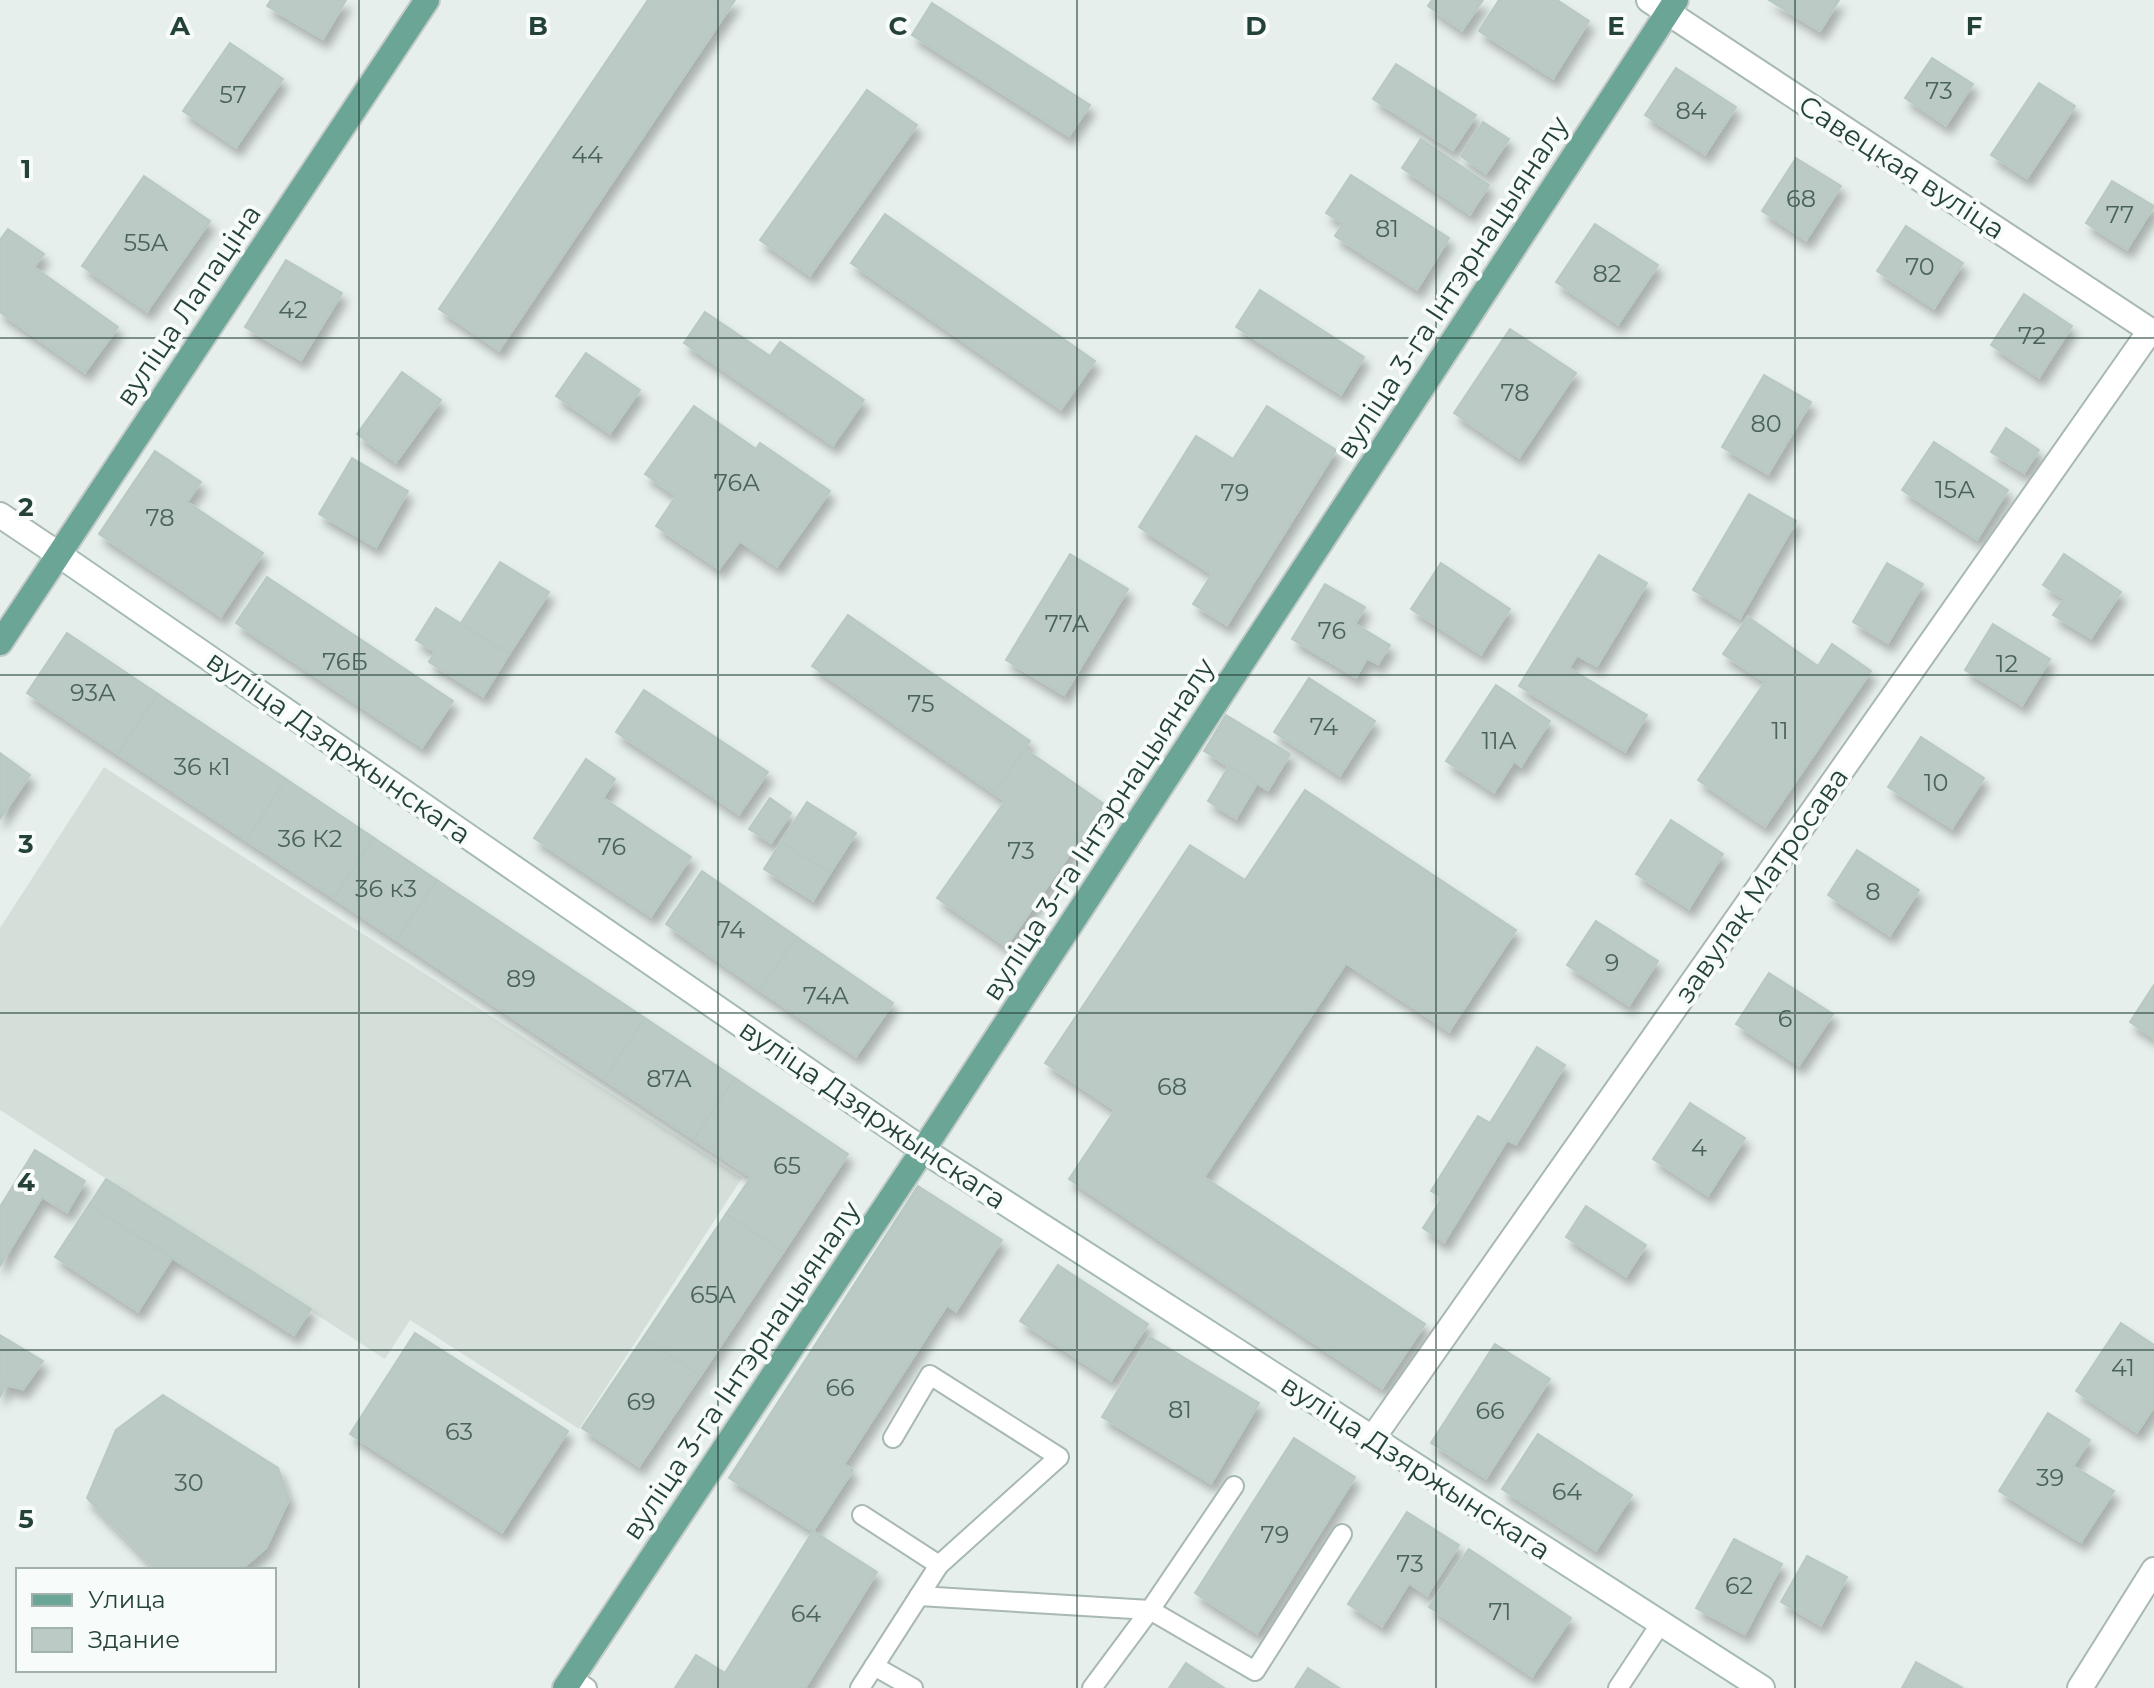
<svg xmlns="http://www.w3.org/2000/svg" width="2154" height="1688" viewBox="0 0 2154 1688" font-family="Montserrat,sans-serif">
<defs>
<filter id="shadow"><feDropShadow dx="5" dy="9" stdDeviation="4" flood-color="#0004"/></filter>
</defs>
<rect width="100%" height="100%" fill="#e6efeb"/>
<!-- built -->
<polygon fill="#d4dfda" points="104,767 742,1178 579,1429 410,1320 385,1359 0,1110 0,928"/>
<!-- building -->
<g fill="#bbcac4" stroke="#b8c9c2" stroke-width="2" filter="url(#shadow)">
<polygon points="271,0 346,0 323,39 267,6"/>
<polygon points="648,0 735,0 499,350 439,309"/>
<polygon points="1432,0 1483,0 1462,30 1428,6"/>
<polygon points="1499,0 1557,0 1589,21 1553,78 1479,31"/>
<polygon points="1769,0 1839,0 1820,31"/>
<polygon points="932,3 1090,105 1069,136 912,35"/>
<polygon points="230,43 283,79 236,147 183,111"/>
<polygon points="1932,58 1973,84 1946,125 1905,98"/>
<polygon points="1396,64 1476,115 1453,150 1373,99"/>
<polygon points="1676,68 1736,107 1705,154 1645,115"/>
<polygon points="2039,83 2075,106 2027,178 1991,155"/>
<polygon points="867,90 917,125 810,275 760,240"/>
<polygon points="1483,122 1509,139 1486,173 1461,156"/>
<polygon points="1421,139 1489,185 1470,214 1402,168"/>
<polygon points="1796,158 1841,186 1806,240 1762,211"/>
<polygon points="1351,175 1449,238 1417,289 1335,236 1343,223 1326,213"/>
<polygon points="144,176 210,221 147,311 82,266"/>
<polygon points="2112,181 2154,206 2127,249 2086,223"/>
<polygon points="885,214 1095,361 1061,409 851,263"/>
<polygon points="1595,224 1658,265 1618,324 1556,282"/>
<polygon points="1906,226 1963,263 1934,308 1877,271"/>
<polygon points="8,229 44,254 34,267 118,327 85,372 0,312 0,240"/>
<polygon points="286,260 342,293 301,360 245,327"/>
<polygon points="1260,290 1364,357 1341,394 1236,327"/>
<polygon points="2024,294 2072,326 2039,377 1991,345"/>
<polygon points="705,312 770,356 780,342 864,400 833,445 684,343"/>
<polygon points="1510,329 1576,373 1519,457 1454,413"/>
<polygon points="586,353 640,390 610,433 556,396"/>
<polygon points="402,372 441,400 396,462 357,434"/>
<polygon points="1764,375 1811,402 1768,474 1722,447"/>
<polygon points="694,406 756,449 760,443 830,491 777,566 740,541 719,569 656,526 676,496 645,474"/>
<polygon points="1267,406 1336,450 1227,625 1193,604 1212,574 1139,527 1196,436 1233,459"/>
<polygon points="2006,428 2039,450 2024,473 1991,452"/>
<polygon points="1934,442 2008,490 1977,539 1902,490"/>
<polygon points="155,451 201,482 187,502 263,553 221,616 99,534"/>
<polygon points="352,458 408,491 376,547 319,514"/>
<polygon points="1749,494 1796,521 1740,618 1693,590"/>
<polygon points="1070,554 1128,589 1064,695 1006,660"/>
<polygon points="2064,554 2121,592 2091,638 2053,615 2064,599 2043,585"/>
<polygon points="1599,555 1647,583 1597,666 1577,655 1569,668 1647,715 1625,751 1519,686"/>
<polygon points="500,562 549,592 509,654 461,623"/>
<polygon points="1441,563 1510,609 1481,654 1411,609"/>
<polygon points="1887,563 1923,584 1888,643 1853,622"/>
<polygon points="267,577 453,701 422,747 236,623"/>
<polygon points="1325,584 1365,607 1355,624 1390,645 1378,664 1367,658 1356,677 1292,639"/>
<polygon points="436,608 509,654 483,696 429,662 435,652 416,640"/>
<polygon points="848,615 1030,741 994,793 812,666"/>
<polygon points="1748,617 1818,666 1832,644 1871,671 1765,826 1698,780 1765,682 1723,654"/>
<polygon points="1993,624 2050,659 2022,705 1965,670"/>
<polygon points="67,633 158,694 118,754 27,693"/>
<polygon points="1309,678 1375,721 1340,775 1274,732"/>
<polygon points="1496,685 1550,721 1521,766 1514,761 1494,792 1446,761"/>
<polygon points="644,690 768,772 739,814 616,732"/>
<polygon points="158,694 286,779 246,840 118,754"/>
<polygon points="1226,715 1290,754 1268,790 1204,751"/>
<polygon points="1921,737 1984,778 1952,828 1888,787"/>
<polygon points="1025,749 1104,804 1006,946 937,898 1005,801 994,793"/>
<polygon points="0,753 30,775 0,819"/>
<polygon points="586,759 615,779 603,798 691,857 651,916 534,838"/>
<polygon points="1229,766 1257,783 1236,818 1208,801"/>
<polygon points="286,779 374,838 334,898 246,840"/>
<polygon points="1305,790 1516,930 1449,1031 1346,963 1204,1177 1425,1324 1382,1388 1069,1179 1115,1110 1045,1063 1190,845 1245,880"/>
<polygon points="770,798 791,813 771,843 749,829"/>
<polygon points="807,802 856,833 830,873 781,842"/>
<polygon points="1671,820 1723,854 1689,908 1636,874"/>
<polygon points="374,838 437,880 397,940 334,898"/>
<polygon points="781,842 830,873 813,900 764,869"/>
<polygon points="1857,850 1919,890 1890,935 1828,895"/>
<polygon points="702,871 797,937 760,990 666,924"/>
<polygon points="437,880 645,1018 604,1079 397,940"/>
<polygon points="1596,921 1658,961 1629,1005 1567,965"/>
<polygon points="797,937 893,1003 856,1056 760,990"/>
<polygon points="1769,973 1833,1014 1799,1065 1736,1024"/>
<polygon points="2154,985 2154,1038 2130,1022"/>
<polygon points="645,1018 735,1078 694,1139 604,1079"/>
<polygon points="1537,1047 1565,1065 1516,1144 1507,1140 1444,1242 1423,1228 1442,1198 1431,1191 1478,1116 1490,1123"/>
<polygon points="735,1078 848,1154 783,1252 726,1214 751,1177 694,1139"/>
<polygon points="1690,1103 1745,1138 1708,1195 1653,1159"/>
<polygon points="35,1150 85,1181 67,1212 42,1197 0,1266 0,1207"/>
<polygon points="106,1179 311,1309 294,1335 89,1205"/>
<polygon points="918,1186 1002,1240 956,1311 947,1305 844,1464 853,1470 813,1531 729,1478"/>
<polygon points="89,1205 172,1258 138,1311 55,1257"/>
<polygon points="1586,1206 1646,1245 1626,1276 1566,1237"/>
<polygon points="726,1214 783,1252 700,1376 643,1338"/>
<polygon points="1058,1265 1148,1324 1111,1380 1020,1321"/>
<polygon points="2121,1323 2154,1345 2154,1407 2137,1432 2076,1391"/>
<polygon points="415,1333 568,1431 502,1532 350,1434"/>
<polygon points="0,1335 43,1361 23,1389 6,1385 0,1397"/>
<polygon points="1150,1337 1259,1403 1211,1483 1102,1417"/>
<polygon points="643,1338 700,1376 639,1466 582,1428"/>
<polygon points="1495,1344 1550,1379 1486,1478 1431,1443"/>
<polygon points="163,1395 278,1468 289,1499 266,1548 240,1570 157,1570 87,1498 116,1430"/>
<polygon points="2048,1413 2090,1440 2073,1466 2114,1491 2081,1542 1999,1491"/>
<polygon points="1538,1434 1632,1495 1596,1550 1502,1489"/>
<polygon points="1294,1438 1355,1477 1257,1633 1195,1593"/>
<polygon points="1407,1512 1459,1545 1427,1595 1409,1583 1382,1626 1348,1604"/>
<polygon points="813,1531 877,1572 805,1688 675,1688 696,1655 725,1673"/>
<polygon points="1734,1539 1782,1564 1745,1634 1696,1608"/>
<polygon points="1469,1549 1571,1618 1532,1676 1429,1607"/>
<polygon points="1807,1556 1847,1577 1821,1625 1781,1602"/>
<polygon points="1916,1662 1963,1688 1902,1688"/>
<polygon points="1186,1663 1224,1688 1169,1688"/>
<polygon points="1308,1668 1339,1688 1295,1688"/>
</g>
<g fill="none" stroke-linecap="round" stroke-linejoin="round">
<defs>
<g id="lane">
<polyline points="893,1438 930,1375 1059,1457 939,1565"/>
<polyline points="919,1596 1150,1610 1234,1486"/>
<polyline points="874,1666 913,1688"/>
<polyline points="572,1678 587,1688"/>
<polyline points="860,1688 939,1565 862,1515"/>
<polyline points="1092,1688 1150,1610 1255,1671 1342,1534"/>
<polyline points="1618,1688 1661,1623"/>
</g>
<g id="street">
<polyline points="1649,0 2154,333"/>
<polyline points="0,515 58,554"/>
<polyline points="1372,1439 2150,331"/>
<polyline points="2080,1688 2154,1570"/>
</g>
<polyline id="secondary" points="58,554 923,1150 1762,1688"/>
<g id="primary">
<polyline points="0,643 427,0"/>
<polyline points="565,1688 923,1150 1676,0"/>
</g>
</defs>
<!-- lane casing -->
<use href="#lane" stroke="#a8b8b2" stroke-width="22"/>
<!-- street casing -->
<use href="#street" stroke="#a8b8b2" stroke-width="28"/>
<!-- secondary casing -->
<use href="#secondary" stroke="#a4bbb3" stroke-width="28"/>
<!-- primary casing -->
<use href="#primary" stroke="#c2cac8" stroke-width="28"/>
<!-- lane -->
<use href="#lane" stroke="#fff" stroke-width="18"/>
<!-- street -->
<use href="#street" stroke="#fff" stroke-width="24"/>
<!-- secondary -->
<use href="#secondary" stroke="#fff" stroke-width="24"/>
<!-- primary -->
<use href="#primary" stroke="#6aa596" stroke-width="24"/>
</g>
<!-- grid -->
<path fill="none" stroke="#24423a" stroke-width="2" stroke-opacity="0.55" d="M359,0V1688M718,0V1688M1077,0V1688M1436,0V1688M1795,0V1688M0,338H2154M0,675H2154M0,1013H2154M0,1350H2154"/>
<g text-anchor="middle" stroke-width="8" stroke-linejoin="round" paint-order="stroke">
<!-- number labels -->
<g font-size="24" fill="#4a645c">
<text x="1939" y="99">73</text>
<text x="233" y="103">57</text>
<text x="1691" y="119">84</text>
<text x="587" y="163">44</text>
<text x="1801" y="207">68</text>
<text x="2120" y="223">77</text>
<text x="1387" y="237">81</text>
<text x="146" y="251">55А</text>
<text x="1920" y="275">70</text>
<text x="1607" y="282">82</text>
<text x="293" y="318">42</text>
<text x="2032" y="344">72</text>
<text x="1515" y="401">78</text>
<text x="1766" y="432">80</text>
<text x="737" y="491">76А</text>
<text x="1955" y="498">15А</text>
<text x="1235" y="501">79</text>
<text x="160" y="526">78</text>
<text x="1067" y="632">77А</text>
<text x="1332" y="639">76</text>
<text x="345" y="670">76Б</text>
<text x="2007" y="672">12</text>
<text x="93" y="701">93А</text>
<text x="921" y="712">75</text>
<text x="1324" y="735">74</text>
<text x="1780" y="739">11</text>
<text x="1499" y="749">11А</text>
<text x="202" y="775">36 к1</text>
<text x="1936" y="791">10</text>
<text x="310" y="847">36 К2</text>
<text x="612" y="855">76</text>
<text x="1021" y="859">73</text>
<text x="386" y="897">36 к3</text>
<text x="1873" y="900">8</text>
<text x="731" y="938">74</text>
<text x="1612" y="971">9</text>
<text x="521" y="987">89</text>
<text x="826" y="1004">74А</text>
<text x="1785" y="1027">6</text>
<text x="669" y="1087">87А</text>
<text x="1172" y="1095">68</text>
<text x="1699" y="1156">4</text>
<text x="787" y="1174">65</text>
<text x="713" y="1303">65А</text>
<text x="2123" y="1376">41</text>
<text x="840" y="1396">66</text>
<text x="641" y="1410">69</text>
<text x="1180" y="1418">81</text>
<text x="1490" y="1419">66</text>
<text x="459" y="1440">63</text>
<text x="2050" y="1486">39</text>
<text x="189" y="1491">30</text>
<text x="1567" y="1500">64</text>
<text x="1275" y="1543">79</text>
<text x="1410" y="1572">73</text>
<text x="1739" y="1594">62</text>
<text x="1500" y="1620">71</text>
<text x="806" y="1622">64</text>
</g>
<!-- street labels -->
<g font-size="28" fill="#24423a" stroke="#f7fbf9">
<text transform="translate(1902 167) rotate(33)" y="10">Савецкая вуліца</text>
<text transform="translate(1452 287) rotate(-57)" y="10">вуліца 3-га Інтэрнацыяналу</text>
<text transform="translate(188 305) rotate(-56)" y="10">вуліца Лапаціна</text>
<text transform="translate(339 747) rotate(35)" y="10">вуліца Дзяржынскага</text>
<text transform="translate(1098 829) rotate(-57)" y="10">вуліца 3-га Інтэрнацыяналу</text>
<text transform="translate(1761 885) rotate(-55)" y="10">завулак Матросава</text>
<text transform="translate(873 1114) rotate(34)" y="10">вуліца Дзяржынскага</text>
<text transform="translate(741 1370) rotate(-56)" y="10">вуліца 3-га Інтэрнацыяналу</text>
<text transform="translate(1416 1467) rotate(33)" y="10">вуліца Дзяржынскага</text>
</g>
</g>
<g font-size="26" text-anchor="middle" font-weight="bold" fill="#24423a" stroke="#f7fbf9" stroke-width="8" stroke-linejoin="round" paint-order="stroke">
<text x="180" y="35">A</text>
<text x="538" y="35">B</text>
<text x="898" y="35">C</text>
<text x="1256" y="35">D</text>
<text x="1616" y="35">E</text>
<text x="1974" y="35">F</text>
<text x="26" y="178">1</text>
<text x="26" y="516">2</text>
<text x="26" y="853">3</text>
<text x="26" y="1191">4</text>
<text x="26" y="1528">5</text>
</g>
<!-- legend -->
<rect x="16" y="1568" width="260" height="104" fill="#f7fbf9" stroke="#a3b1ad" stroke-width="2"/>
<rect x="32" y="1594" width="40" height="12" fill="#6aa596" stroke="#a3b1ad" stroke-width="2"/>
<text x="88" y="1608" font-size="24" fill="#24423a">Улица</text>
<rect x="32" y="1628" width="40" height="24" fill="#bbcac4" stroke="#a3b1ad" stroke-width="2"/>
<text x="88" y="1648" font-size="24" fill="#24423a">Здание</text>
</svg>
